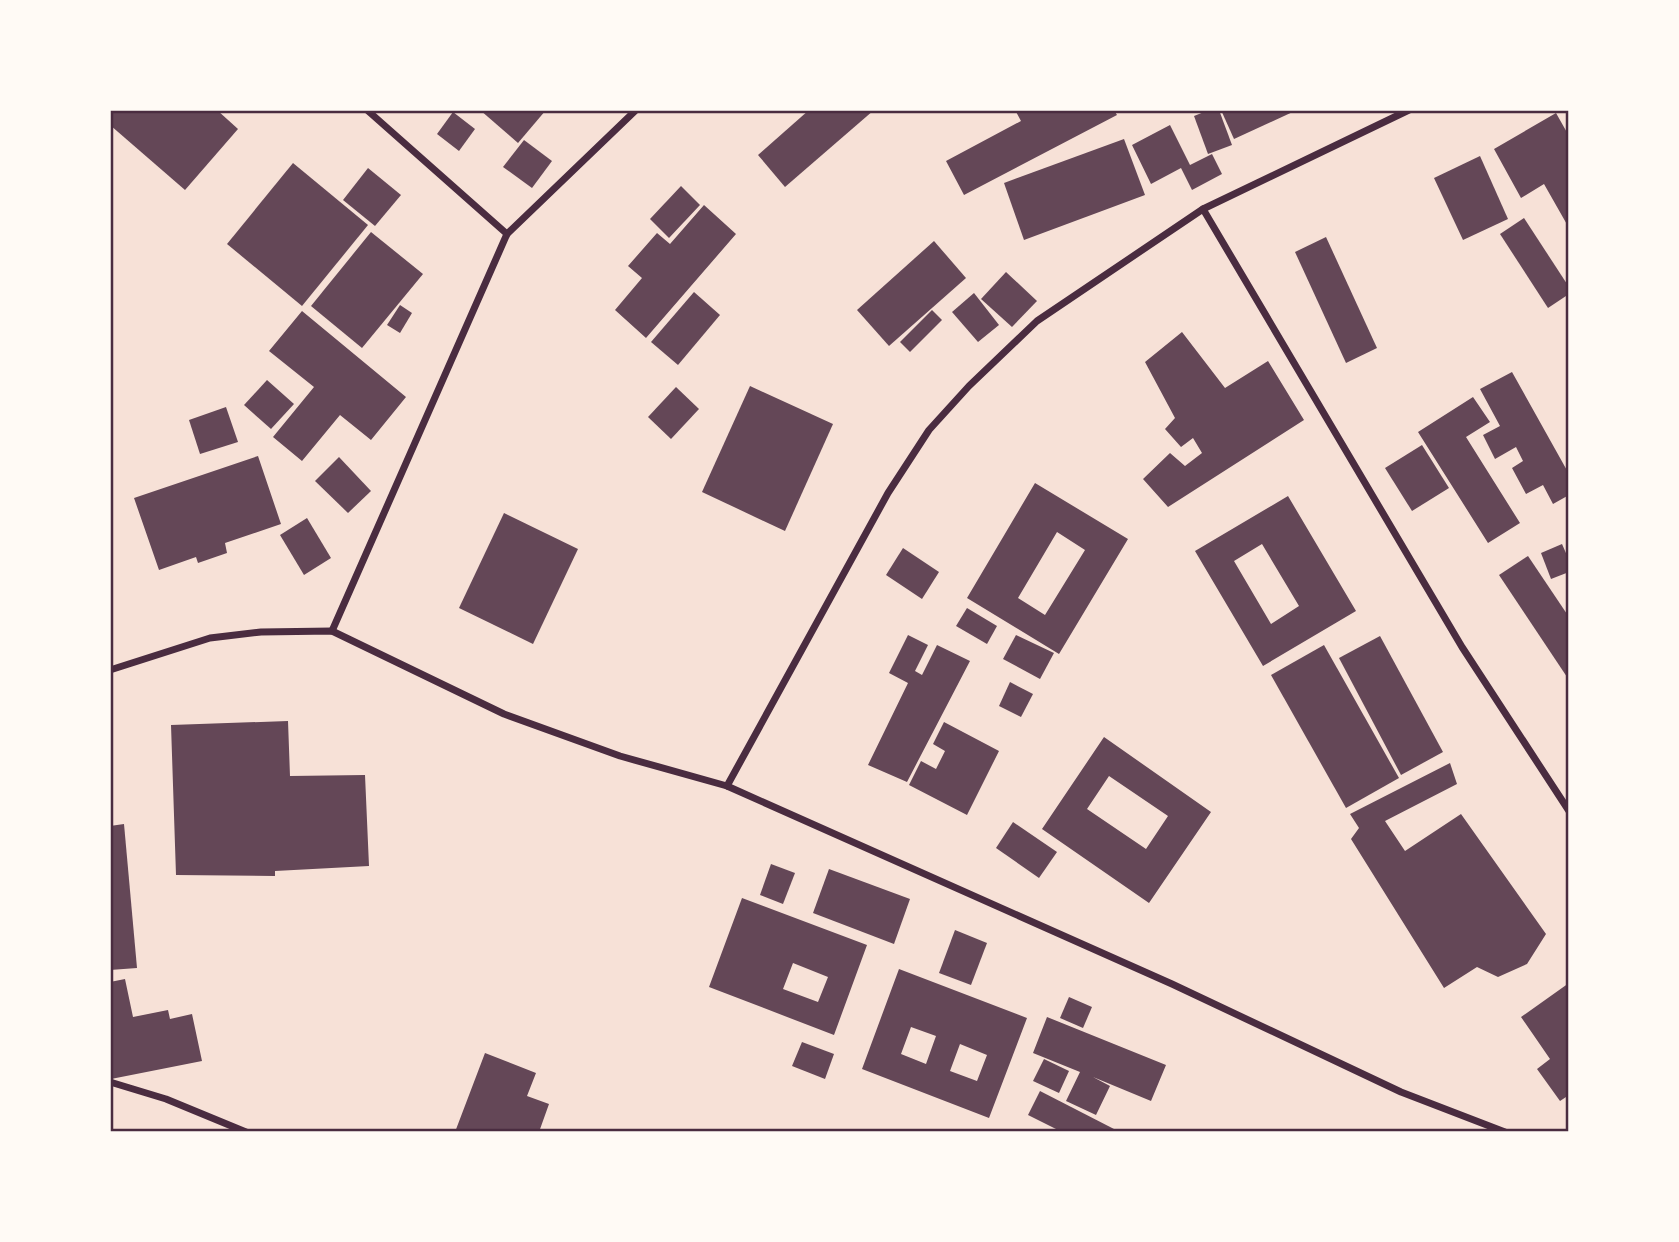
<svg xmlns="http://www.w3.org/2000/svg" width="1679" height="1242" viewBox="0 0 1679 1242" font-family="Helvetica,sans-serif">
<rect width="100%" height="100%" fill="#f7e1d7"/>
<!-- building -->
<g fill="#644757" fill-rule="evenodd">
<polygon points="110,110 217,110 238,129 185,190 110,125"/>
<polygon points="480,110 546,110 518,143"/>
<polygon points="809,110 874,110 785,187 758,155"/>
<polygon points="1015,110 1114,110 1117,115 964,195 946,161 1021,121"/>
<polygon points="1209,110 1219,110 1232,145 1208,154 1194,116"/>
<polygon points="1221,110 1297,110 1234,139"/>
<polygon points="453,112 475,129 459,151 437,134"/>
<polygon points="1556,113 1569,136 1569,228 1544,184 1521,198 1494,149"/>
<polygon points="1170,125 1190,165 1212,154 1222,174 1192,190 1181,168 1151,184 1132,145"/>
<polygon points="1124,139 1145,195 1024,240 1004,183"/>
<polygon points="524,140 552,161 532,188 503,167"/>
<polygon points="1480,156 1508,219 1463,240 1434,178"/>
<polygon points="293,163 368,225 302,306 227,244"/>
<polygon points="368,168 401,195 375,226 343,200"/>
<polygon points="681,186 700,205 669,238 650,219"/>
<polygon points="704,205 736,234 646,338 615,310 642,278 628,266 657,233 670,244"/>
<polygon points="1524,218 1569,287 1569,294 1548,308 1500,234"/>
<polygon points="371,232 423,274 362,348 311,306"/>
<polygon points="1326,237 1377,348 1346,363 1295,252"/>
<polygon points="934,241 966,278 889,346 857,310"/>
<polygon points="1006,272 1037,301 1012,327 981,299"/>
<polygon points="694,292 720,315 678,365 651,342"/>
<polygon points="974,293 999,325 978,342 952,312"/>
<polygon points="400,305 412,313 400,333 387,325"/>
<polygon points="932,310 942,320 910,352 900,342"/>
<polygon points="302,311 406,397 371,440 340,415 302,461 273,437 314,387 269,351"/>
<polygon points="1182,332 1225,388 1268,361 1304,420 1168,507 1143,479 1170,453 1185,466 1202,453 1193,438 1181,447 1165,429 1175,418 1145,362"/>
<polygon points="1512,372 1569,474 1569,495 1553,504 1543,485 1526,494 1512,468 1523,461 1516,447 1495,459 1483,435 1500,426 1480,389"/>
<polygon points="267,380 294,404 271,429 244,405"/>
<polygon points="750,386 833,424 785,531 702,492"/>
<polygon points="676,387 699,409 671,439 648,417"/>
<polygon points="1473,397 1490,422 1466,437 1520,523 1488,543 1418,432"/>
<polygon points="226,407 238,442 200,454 189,420"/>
<polygon points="1422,445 1449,488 1412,511 1385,468"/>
<polygon points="258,456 281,524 225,543 227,553 198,563 196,557 159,570 134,498"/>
<polygon points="339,457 371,491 348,513 315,481"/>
<path d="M1035,483L1128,539L1059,654L967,598ZM1057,532L1085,550L1045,615L1018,598Z"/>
<path d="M1288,496L1356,611L1263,666L1195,551ZM1262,544L1299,606L1271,624L1234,561Z"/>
<polygon points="504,513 578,549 533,644 459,608"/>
<polygon points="307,518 331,558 304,575 280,535"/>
<polygon points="1562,544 1569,560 1569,572 1551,579 1541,553"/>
<polygon points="903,548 939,572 922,599 886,575"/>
<polygon points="1528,556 1569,617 1569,680 1499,575"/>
<polygon points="967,608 997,626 987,644 956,626"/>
<polygon points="908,635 928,645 915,671 922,675 937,645 970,661 907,782 868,765 908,683 889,673"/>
<polygon points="1016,635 1054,653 1040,679 1003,659"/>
<polygon points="1380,636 1443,752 1401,775 1339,658"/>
<polygon points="1324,645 1399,778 1346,808 1271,675"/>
<polygon points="1010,682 1033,694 1021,717 999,706"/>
<polygon points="288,721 290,776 365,775 369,866 275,871 275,876 176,875 171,725"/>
<polygon points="944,722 999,751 967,815 909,785 921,761 936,769 945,751 933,744"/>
<path d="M1104,737L1211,812L1149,903L1042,829ZM1109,776L1168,816L1146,849L1087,809Z"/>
<polygon points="1450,763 1457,784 1385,821 1405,851 1461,814 1546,934 1527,964 1498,977 1477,967 1444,988 1351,839 1359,828 1350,814"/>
<polygon points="1013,822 1057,852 1039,878 996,848"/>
<polygon points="124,824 137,968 110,970 110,826"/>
<polygon points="771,864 795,873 783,904 760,895"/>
<polygon points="829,869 910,899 894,944 813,913"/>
<path d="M742,898L867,945L834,1035L709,987ZM793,963L828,977L818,1002L783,989Z"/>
<polygon points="955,930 987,943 971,985 939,973"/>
<path d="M899,969L1027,1018L989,1118L862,1069ZM911,1027L936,1036L926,1064L901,1054ZM960,1044L987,1055L977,1081L950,1071Z"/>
<polygon points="125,979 133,1017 168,1010 170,1019 192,1014 202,1061 111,1079 110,982"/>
<polygon points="1569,983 1569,1095 1560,1101 1537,1069 1550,1059 1521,1017"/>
<polygon points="1069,997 1092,1007 1083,1028 1060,1018"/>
<polygon points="1047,1017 1166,1065 1151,1101 1093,1077 1110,1086 1096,1115 1066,1101 1080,1072 1033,1053"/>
<polygon points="802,1042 834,1054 825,1079 792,1066"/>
<polygon points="485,1053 536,1073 527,1096 549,1104 539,1132 455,1132"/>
<polygon points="1044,1059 1069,1071 1059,1093 1033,1081"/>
<polygon points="1040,1091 1114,1129 1112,1132 1062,1132 1028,1115"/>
</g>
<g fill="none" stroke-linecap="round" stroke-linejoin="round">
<!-- minor -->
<g stroke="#4a2c40" stroke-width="7">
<polyline points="1203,209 1462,647 1569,811"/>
<polyline points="507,234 636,110"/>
<polyline points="332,631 507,234 367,110"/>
<polyline points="110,670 210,638 261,632 332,631 504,714 620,756 727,786 1172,984 1401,1092 1505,1132"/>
<polyline points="727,786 888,493 929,430 969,386 1037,321 1203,209 1409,110"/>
<polyline points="110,1082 166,1099 246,1132"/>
</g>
</g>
<!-- border -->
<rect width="1679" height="1242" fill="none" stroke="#fffaf5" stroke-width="224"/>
<rect x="112" y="112" width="1455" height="1018" fill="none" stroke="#4a2c40" stroke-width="2.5"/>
</svg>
